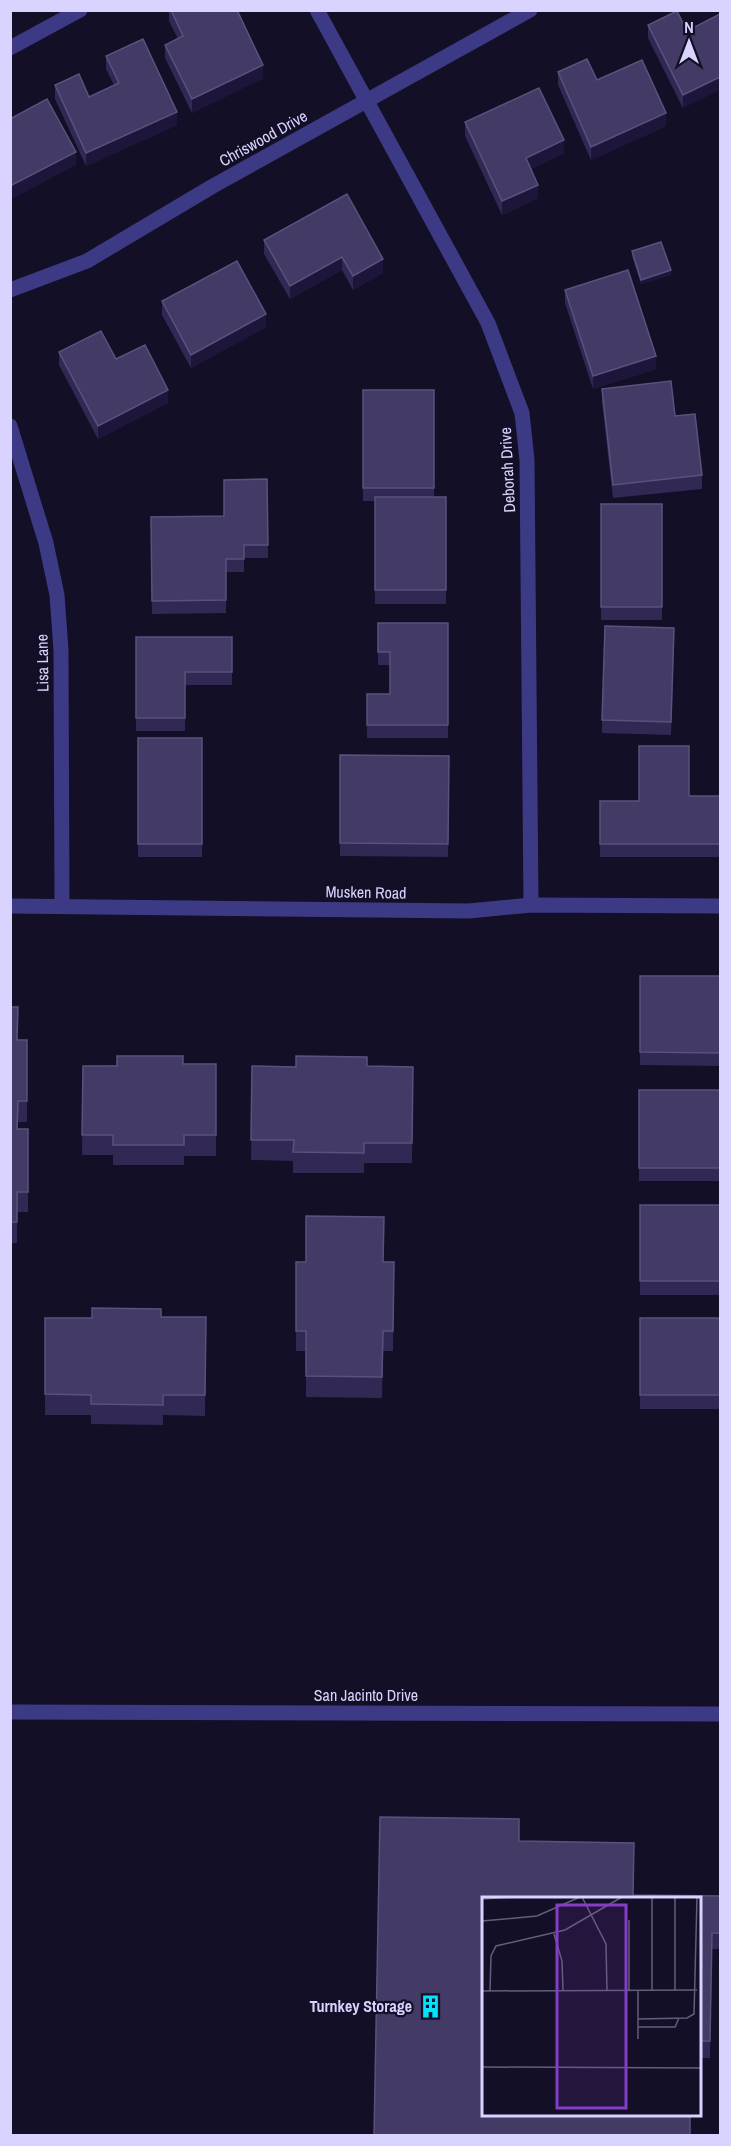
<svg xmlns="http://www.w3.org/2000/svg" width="731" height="2146" viewBox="0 0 731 2146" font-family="'Archivo Narrow',sans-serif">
<rect width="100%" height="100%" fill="#130f26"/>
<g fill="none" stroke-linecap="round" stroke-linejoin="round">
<!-- minor -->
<g stroke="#3d3a85" stroke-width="15">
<polyline points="317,10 488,323 522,413 527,460 531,905"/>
<polyline points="10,48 80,10"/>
<polyline points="10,290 87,261 213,186 530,10"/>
<polyline points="10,426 46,543 57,595 61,650 62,906"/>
<polyline points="10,906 469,911 531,905 720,906"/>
<polyline points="10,1712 720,1714"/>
</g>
</g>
<!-- wall -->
<g fill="#312854">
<polygon points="169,10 237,10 263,78 192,113 165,58 165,45 178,39 169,21"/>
<polygon points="648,25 687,31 683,108 648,38"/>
<polygon points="106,56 177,125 86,166 55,99 55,85 89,97 114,85 106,69"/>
<polygon points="558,72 597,80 666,126 591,160 558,85"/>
<polygon points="465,122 564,153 531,169 538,198 502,215 465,136"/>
<polygon points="347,194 383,273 353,290 342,270 290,299 264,254 264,240"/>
<polygon points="632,251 671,275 641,284 632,256"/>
<polygon points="565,290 656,369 593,389 565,303"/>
<polygon points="162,301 266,327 191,368 162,315"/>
<polygon points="59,352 116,359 168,403 98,439 59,365"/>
<polygon points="602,389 675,416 702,475 702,489 613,498 602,402"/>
<polygon points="363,390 434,390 434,497 446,497 446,604 375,604 375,501 363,501"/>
<polygon points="267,479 268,558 244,558 244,572 226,572 226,613 152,614 151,517 224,516"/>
<rect x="601" y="504" width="61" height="116"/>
<polygon points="378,623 448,623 448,738 367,738 367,694 390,694 390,665 378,665"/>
<polygon points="136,637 232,637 232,685 185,685 185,731 136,731"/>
<polygon points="674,641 671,735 602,733 602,720"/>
<rect x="138" y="738" width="64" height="119"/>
<polygon points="340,755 449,756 448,857 340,856"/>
<polygon points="689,796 720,796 720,857 600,857 600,801 639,801"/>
<polygon points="640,976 720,976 720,1066 640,1065"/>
<polygon points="10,1007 17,1040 27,1040 27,1122 18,1122 18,1129 28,1129 28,1212 17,1212 17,1243 10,1243"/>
<polygon points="183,1064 216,1064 216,1156 184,1156 184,1165 113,1165 113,1155 82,1155 83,1066"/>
<polygon points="252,1066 413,1067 412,1163 364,1163 364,1173 293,1173 293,1161 251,1160"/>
<rect x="639" y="1090" width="81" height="91"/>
<rect x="640" y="1205" width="80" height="90"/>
<polygon points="383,1262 394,1262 393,1351 383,1351 382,1398 306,1397 306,1351 296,1351 296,1331"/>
<polygon points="206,1317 205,1416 163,1415 163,1425 91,1424 91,1415 45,1415 45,1318"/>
<rect x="640" y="1318" width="80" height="91"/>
<polygon points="519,1841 633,1895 720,1896 720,1949 712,1949 710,2058 699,2058 699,1899 483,1899"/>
</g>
<!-- shaded-wall -->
<g fill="#1d163a">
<polygon points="263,65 263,78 192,113 192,99"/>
<polygon points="720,77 720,90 683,108 683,95"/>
<polygon points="177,112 177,125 86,166 86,153"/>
<polygon points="666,113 666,126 591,160 591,147"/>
<polygon points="564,140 564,153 526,171 526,158"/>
<polygon points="76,152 76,165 10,200 10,186"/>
<polygon points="538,185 538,198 502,215 502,201"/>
<polygon points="342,257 342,270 290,299 290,286"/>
<polygon points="383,259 383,273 353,290 353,276"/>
<polygon points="671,270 671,275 641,284 641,280"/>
<polygon points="266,314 266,327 191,368 191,355"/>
<polygon points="656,356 656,369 593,389 593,376"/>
<polygon points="168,390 168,403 98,439 98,426"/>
</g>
<!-- building -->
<g fill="#433a66" stroke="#5a527e" stroke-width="1.5">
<polygon points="171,10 237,10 263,65 192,99 165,45 183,36"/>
<polygon points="677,11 687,31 720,14 720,77 683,95 648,25"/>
<polygon points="143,39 177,112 86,153 55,85 79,74 89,97 119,83 106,56"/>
<polygon points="587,59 597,80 642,60 666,113 591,147 558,72"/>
<polygon points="539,88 564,140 526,158 538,185 502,201 465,122"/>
<polygon points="47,99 76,152 10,186 10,119"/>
<polygon points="347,194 383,259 353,276 342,257 290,286 264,240"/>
<polygon points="661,242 671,270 641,280 632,251"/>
<polygon points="237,261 266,314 191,355 162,301"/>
<polygon points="628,270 656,356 593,376 565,290"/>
<polygon points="101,331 116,359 145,345 168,390 98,426 59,352"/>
<polygon points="671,381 675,416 695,414 702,475 613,485 602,389"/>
<rect x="363" y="390" width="71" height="98"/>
<polygon points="267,479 268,545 244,545 244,559 226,559 226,600 152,601 151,517 224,516 224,480"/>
<rect x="375" y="497" width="71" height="93"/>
<rect x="601" y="504" width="61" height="103"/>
<polygon points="378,623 448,623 448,725 367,725 367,694 390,694 390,652 378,652"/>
<polygon points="605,626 674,628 671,722 602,720"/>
<polygon points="136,637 232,637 232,672 185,672 185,718 136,718"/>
<rect x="138" y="738" width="64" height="106"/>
<polygon points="639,746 689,746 689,796 720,796 720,844 600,844 600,801 639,801"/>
<polygon points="340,755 449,756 448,844 340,843"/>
<polygon points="640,976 720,976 720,1053 640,1052"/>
<polygon points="10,1007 18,1007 17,1040 27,1040 27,1101 18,1101 17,1129 28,1129 28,1192 17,1192 17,1222 10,1222"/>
<polygon points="117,1056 183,1056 183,1064 216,1064 216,1135 184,1135 184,1145 113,1145 113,1135 82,1135 83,1066 117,1066"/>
<polygon points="296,1056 367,1057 367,1066 413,1067 412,1143 364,1143 364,1153 293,1152 294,1140 251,1140 252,1066 296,1067"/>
<rect x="639" y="1090" width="81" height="78"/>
<rect x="640" y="1205" width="80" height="76"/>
<polygon points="306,1216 384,1217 383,1262 394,1262 393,1331 383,1331 382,1377 306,1376 306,1331 296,1331 296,1262 306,1262"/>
<polygon points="92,1308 161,1309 161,1317 206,1317 205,1395 163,1395 163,1405 91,1404 91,1395 45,1394 45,1318 92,1318"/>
<rect x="640" y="1318" width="80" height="77"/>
<polygon points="380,1817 519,1819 519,1841 634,1843 633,1895 720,1896 720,1933 712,1933 710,2041 699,2041 699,1899 483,1899 483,2115 690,2115 690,2136 374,2136"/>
</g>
<!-- icons -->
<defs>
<symbol id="building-bare" viewBox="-9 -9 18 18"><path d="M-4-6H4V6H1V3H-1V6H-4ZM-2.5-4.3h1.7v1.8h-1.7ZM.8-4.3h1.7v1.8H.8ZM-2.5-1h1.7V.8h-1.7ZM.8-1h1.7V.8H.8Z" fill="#00e5ff" stroke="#130f26" stroke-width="2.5" paint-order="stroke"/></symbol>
</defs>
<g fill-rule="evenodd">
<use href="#building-bare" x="414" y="1990" width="33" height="33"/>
</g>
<g text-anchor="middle" stroke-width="4.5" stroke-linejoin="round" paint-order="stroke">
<!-- street labels -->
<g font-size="16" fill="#d9d4ff" stroke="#130f26">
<text transform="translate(263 138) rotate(-29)" y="6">Chriswood Drive</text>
<text transform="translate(507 470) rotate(-93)" y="6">Deborah Drive</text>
<text transform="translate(42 663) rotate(-91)" y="6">Lisa Lane</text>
<text transform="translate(366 892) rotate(1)" y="6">Musken Road</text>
<text x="366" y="1701">San Jacinto Drive</text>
</g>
<!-- poi labels -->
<g font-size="16" font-weight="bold" fill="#d9d4ff" stroke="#130f26" text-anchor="end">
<text x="412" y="2012">Turnkey Storage</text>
</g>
</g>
<!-- overview -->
<g transform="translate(482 1897)">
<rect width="219" height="219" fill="#130f26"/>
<path fill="none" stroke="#625e7d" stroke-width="1.5" d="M100,0L124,47L125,94M0,2L34,0M0,24L55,19L98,0M72,37L80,64L81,94M0,94L215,93M8,94L9,59L14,49L83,33L140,0M147,94V23M156,94V142M170,94V0M193,94V0M156,122L205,121L212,117L215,0M156,130H193L197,121M0,170L219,171"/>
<path fill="#843dc5" fill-opacity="0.15" stroke="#843dc5" stroke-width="3" d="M75,8H144V211H75Z"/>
<rect width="219" height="219" fill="none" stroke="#d9d4ff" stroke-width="3"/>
</g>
<!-- border -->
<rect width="731" height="2146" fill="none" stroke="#d9d4ff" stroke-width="24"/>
<!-- north arrow -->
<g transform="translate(689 42)" stroke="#130f26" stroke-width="4.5" paint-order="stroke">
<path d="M0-4.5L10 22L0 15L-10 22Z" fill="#d9d4ff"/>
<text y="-9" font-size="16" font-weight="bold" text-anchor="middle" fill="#d9d4ff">N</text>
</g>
</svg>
